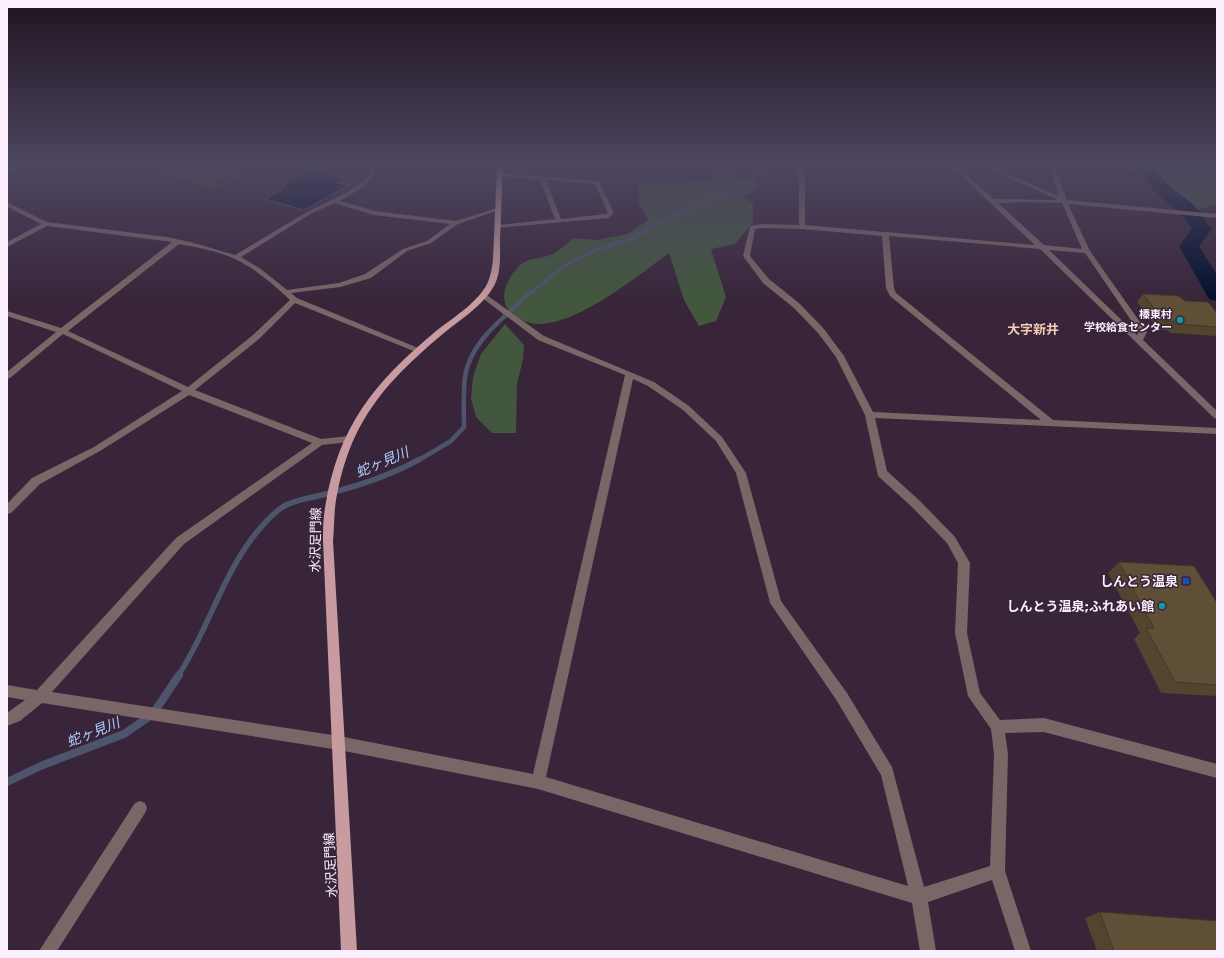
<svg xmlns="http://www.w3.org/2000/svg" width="1224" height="958" viewBox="0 0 1224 958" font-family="Poppins,'Noto Sans JP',sans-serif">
<rect width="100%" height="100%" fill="#38253a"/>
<!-- green -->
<g fill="#42573d">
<path d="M714,167H727L733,178H748L757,184L754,189L744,197L753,203V222L735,244L711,249L726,297L716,321L699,326L684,300L669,253C639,274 553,348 516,316C511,312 506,309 505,303C501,290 511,274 520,265C528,257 545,259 554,253C561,249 567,243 573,238L596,240L628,234L648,220L639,204V184L709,181L714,177Z"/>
<polygon points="1128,167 1217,167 1217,205 1193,210 1162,178 1134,170"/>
<polygon points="505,324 524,345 523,359 517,384 516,433 492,433 476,417 471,399 473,377 481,354"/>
</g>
<!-- water -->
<polygon fill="#03112e" stroke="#4e546c" points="311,170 344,179 338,183 349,185 304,210 265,199 282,190 288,180"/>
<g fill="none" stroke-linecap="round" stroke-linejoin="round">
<!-- stream-far3 -->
<polyline stroke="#4e546c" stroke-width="3.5" points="529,294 567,264 593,251 633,238 662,221 745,184 761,172 764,167"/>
<!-- stream-far2 -->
<path stroke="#4e546c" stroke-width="4.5" d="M419,460L451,441L464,427C464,411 463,393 465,377C470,341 505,317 530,293"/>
<!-- stream-far1 -->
<path stroke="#4e546c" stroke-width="5.5" d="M178,676C210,628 223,569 263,525C269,518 277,510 286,505C298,499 316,497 330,493C362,485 391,475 420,459"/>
<!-- stream -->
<polyline stroke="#4e546c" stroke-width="8" points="7,782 43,765 124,734 153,714 179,675"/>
<!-- river -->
<polygon fill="#03112e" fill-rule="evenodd" points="1135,167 1152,167 1168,185 1194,205 1212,229 1199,246 1217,275 1217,301 1209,299 1179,246 1192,229 1180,213 1156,193"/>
<!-- path -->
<polyline stroke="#7d6c7e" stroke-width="1.5" stroke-dasharray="1.5 1.5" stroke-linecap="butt" points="1215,167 1217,168"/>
<!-- minor -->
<g fill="#7a6567" fill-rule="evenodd">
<polygon points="15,167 22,167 7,174 7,170"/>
<path d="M368,167H374L376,174L362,188L340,201L375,211L456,221L497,208L502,209L458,224L431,243L407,251L371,278L340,287L291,293L297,298L423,350L419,352H416L295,303L259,339L195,390L321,439L349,436L354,439L349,442L322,445L184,544L52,692L339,736L533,774L625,375L538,340L481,297L480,295L484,293L544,336L654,382L689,406L722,437L746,473L781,601L847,693L892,767L924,887L990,866L994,754L991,729L968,696L955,633L958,563L947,543L912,507L878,476L865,415L836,357L818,333L794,308L763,283L743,256L750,226L762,224L799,225V180L795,167H801L805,180V225L1035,245L952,167H958L994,199L1058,200L985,167H992L1059,196L1049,167H1055L1067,200L1217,214V218L1068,204L1090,251L1147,332L1143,340L1217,411V419L1214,418L1040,249L889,236L894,288L896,293L1053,420L1217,428V434L875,418L887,471L920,501L955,537L970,563L967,633L980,693L1000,720L1044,718L1217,764V778L1044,732L1005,733L1008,754L1005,871L1031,951H1015L992,880L928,902L936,951H920L912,903L538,789L339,750L42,703L20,721L7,726V713L25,700L7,697V685L37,690L176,538L312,443L189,395L100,451L40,484L11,513L7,514V504L32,478L94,447L182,391L63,334L10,378L7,379V372L56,332L7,316V311L61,328L172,242L47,226L7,247V242L41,224L7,207V202L47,222L167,237L194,243L235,255L305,213L349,191L365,179L371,173ZM1021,202L1062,203L1082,249L1044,245L998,203ZM334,203L374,215L450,224L427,241L403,249L365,274L339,283L287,290L261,269L241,257L309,215ZM762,228L802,229L882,236L886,288L890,296L1041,420L873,412L844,356L824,329L800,304L769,279L750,256L755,229ZM179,244C200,248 223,252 241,262C259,272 275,286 290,300L253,335L188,387L68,331ZM1049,250L1085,253L1139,332L1137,335ZM633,379L648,386L683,410L716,441L736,473L770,603L837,701L881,775L908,886L546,777Z"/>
<path d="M500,173L599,181L614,213L608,218L496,228L495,227L498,225L555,219L540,180L498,176V174ZM546,180L595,184L608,213L606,214L561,219Z"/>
<polygon points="140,801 145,803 147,808 145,813 57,951 39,951 135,803"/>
</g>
<!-- major -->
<path fill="#c79ba0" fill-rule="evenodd" d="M497,167H503C502,191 501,216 500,240C500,252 501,267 497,279C489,302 462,318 444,333C382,385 347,425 335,508C334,519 334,530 333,541L357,951H341L323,541C323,530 323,519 325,508C338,426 374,383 436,331C453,318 483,299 489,279C494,266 493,250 494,237C495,213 496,190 497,167Z"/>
</g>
<!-- wall -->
<g fill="#53442f">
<polygon points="162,168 238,170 241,178 217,189 166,175"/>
<polygon points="1143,294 1185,301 1217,313 1217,336 1171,333 1167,330 1158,329 1137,302"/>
<polygon points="1119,562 1217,603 1217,696 1161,693 1134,639 1140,633 1108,573"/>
<polygon points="1100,912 1217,951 1097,951 1085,918"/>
</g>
<!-- shaded-wall -->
<polygon fill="#433726" points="238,170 241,178 217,189 213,182"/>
<!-- building -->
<g fill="#604f37" stroke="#433726">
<polygon points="165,167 227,167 238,170 213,182 162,168"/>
<polygon points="1143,294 1179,296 1185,301 1208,302 1217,313 1217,327 1177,324 1173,321 1164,321"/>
<polygon points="1119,562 1194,566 1217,603 1217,685 1175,682 1146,628 1154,628"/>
<polygon points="1100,912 1217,921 1217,951 1114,951"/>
</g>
<!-- sky -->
<linearGradient id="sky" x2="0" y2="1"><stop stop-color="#1f1420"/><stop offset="0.55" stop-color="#4d4660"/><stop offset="1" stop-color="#4d4660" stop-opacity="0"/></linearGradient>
<rect width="1224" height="301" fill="url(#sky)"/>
<!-- markers -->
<g fill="#0f9aa8" stroke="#38253a" stroke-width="1.5">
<circle cx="1180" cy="320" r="4"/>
<circle cx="1162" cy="606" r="4"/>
</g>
<rect fill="#1a4fb4" stroke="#38253a" stroke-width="1.5" x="1182" y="577" width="8" height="8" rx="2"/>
<g text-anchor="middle" stroke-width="3" stroke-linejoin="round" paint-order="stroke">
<!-- far-poi labels -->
<g font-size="11" font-weight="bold" fill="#fdf0fe" stroke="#38253a" text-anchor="end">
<text x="1172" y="318">榛東村<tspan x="1172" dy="13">学校給食センター</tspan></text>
</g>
<!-- far-quarter labels -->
<g font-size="13" font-weight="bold" fill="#f6cbb1" stroke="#38253a">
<text x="1033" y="334">大字新井</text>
</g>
<!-- street labels -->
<g font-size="13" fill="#fdf0fe" stroke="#38253a">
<text transform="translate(315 540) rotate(-89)" y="5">水沢足門線</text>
<text transform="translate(330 865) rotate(-93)" y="5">水沢足門線</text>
</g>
<!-- poi labels -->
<g font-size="13" font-weight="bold" fill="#fdf0fe" stroke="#38253a" text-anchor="end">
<text x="1178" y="586">しんとう温泉</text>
<text x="1154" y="611">しんとう温泉;ふれあい館</text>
</g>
<!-- water labels -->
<g font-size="14" font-style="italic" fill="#b1cdfd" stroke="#38253a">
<text transform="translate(382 462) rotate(-23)" y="5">蛇ヶ見川</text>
<text transform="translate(93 732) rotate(-22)" y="5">蛇ヶ見川</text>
</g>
</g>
<!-- border -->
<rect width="1224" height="958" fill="none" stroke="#fdf0fe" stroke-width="16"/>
</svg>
